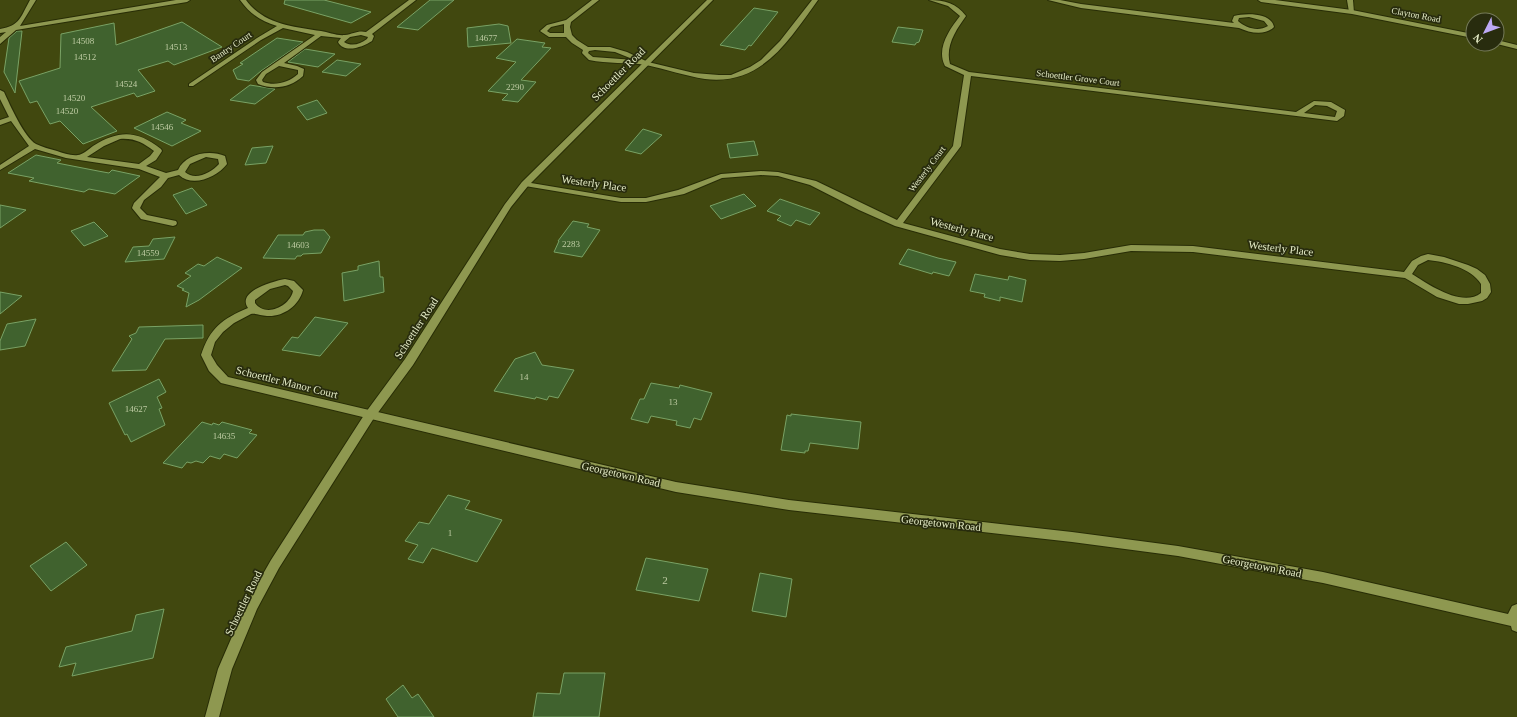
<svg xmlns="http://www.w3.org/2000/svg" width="1517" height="717" viewBox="0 0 1517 717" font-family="'Times New Roman',serif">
<rect width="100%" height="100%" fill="#41480f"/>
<!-- building -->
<g fill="#40622e" stroke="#79a265">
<polygon points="285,0 324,0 371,12 351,23 284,4"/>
<polygon points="430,0 454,0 418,30 397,27"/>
<polygon points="754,8 778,12 751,46 749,45 745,50 720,45"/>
<polygon points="182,22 222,47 174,65 168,61 138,70 155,91 137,97 134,93 91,107 117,131 83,144 60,121 50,124 37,101 30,103 19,81 60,68 61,34 114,23 116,45"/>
<polygon points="499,24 508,26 511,43 468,47 467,28"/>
<polygon points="898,27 923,30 919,42 916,43 915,45 892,42"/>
<polygon points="17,31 22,31 15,93 4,72 9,38"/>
<polygon points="277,38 303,42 261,71 249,81 237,79 233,70 243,64 240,63"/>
<polygon points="517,39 545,43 542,47 551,48 521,80 536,82 518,102 502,100 508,94 488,91 516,62 496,58"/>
<polygon points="305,49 335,54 318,67 288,62"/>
<polygon points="337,60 361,64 346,76 322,72"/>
<polygon points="250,85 275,89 255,104 230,100"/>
<polygon points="317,100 327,113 307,120 297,107"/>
<polygon points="167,112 186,120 181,123 201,131 172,146 134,128"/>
<polygon points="643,129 662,135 641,154 625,150"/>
<polygon points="754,141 758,155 730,158 727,144"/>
<polygon points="273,146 266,163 245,165 252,148"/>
<polygon points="36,155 61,160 57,163 98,171 109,173 112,170 140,176 115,194 89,189 84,192 29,181 34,178 8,173"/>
<polygon points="192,188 207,205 186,214 173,195"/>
<polygon points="744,194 756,206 721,219 710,206"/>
<polygon points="780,199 820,213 810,225 796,220 791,226 777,220 781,216 767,211"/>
<polygon points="0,205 26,210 0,228"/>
<polygon points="573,221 589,224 587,227 600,230 582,257 554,252 559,241 558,241"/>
<polygon points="94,222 108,236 84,246 71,231"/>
<polygon points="314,230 324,230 330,237 321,253 303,254 301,256 297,256 295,259 263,258 278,235 303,235 305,232"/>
<polygon points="175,237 164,259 125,262 133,247 149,246 153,239"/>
<polygon points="908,249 938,258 956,262 949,276 933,272 932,274 899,264"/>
<polygon points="217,257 242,268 199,300 186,307 189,293 182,290 184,289 177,286 191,276 185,273 198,264 204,266"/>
<polygon points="379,261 380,277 383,277 384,292 344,301 342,273 358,270 358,266"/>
<polygon points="975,274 1008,280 1009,276 1026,280 1022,302 1000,297 1000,301 984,297 985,294 970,291"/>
<polygon points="0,292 22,296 0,314"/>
<polygon points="315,317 348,323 320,356 282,350 292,337 298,338"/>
<polygon points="36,319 25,346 0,350 0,341 7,324"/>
<polygon points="203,325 203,338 165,339 146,370 112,371 132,339 129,336 136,333 139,327"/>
<polygon points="535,352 542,365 574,370 558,398 549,396 547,400 536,397 535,399 494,391 515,359"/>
<polygon points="159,379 166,392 157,397 162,408 159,409 165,425 131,442 127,434 125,435 109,403"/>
<polygon points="651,383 679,388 680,385 712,393 701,420 694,418 690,428 676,425 677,421 651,416 648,423 631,419 640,399 644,399"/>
<polygon points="791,414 861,422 858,449 810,443 808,451 805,451 805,453 781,450 787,415 791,416"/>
<polygon points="202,422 212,425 213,423 219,425 222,422 252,430 249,433 257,435 237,458 224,454 220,459 210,456 203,463 196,461 191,463 187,462 182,468 163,463"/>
<polygon points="448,495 470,501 465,509 502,520 477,562 432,548 423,563 408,559 418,545 405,541 419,522 429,524"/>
<polygon points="66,542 87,565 51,591 30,566"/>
<polygon points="646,558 708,569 699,601 636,590"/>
<polygon points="760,573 792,579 786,617 752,611"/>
<polygon points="164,609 153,658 72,676 76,663 59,667 66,647 132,631 136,615"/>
<polygon points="564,673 605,673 599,717 533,717 537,693 560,694"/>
<polygon points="403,685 412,698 418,694 434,717 398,717 386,699"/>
</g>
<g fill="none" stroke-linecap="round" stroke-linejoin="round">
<defs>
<g id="minor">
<path d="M30,0H36L20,26L176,0H190L187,2L16,30L0,44V37L6,32L0,33V29C20,26 21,16 30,0Z"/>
<path d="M240,0H246C263,24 294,27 321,31C328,32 337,36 345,35C353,34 358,30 366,32L409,0H416L372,34L374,36L372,41C363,47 344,54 338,42L341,38L321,36L284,63L297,66L304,69L303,76C290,88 274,90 258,84L256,80L262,72L315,35L283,28L261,40L193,86H189V84L257,38L277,26C261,21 250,14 240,0ZM361,35L368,37L367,39C360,44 352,47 344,42L350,37ZM279,66L298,70V74C288,83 275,86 263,82L262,80L266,74Z"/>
<path d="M592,0H599L571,22L570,27L572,35L577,40L588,47H610L627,52L648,62L694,73L719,75H731L750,67L761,60L780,41L812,0H818C789,40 762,86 705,79C685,76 666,69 646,65C628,62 607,64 589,60L582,53L583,50L572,43L566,37H549L540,31L547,25L566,20ZM564,24V33H550L547,31L551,27ZM595,50L615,52L635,60L593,57L588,53L589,51Z"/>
<path d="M929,0C945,0 956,3 966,16C956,30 945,46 950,64L969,72L1296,112L1314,101L1331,102L1345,110L1344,116L1337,121L971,76L961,146L903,223L1000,249L1030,254L1060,255L1084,253L1131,245L1193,246L1404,272L1412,261L1421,256L1428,254L1444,257L1468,265L1477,269L1485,275L1490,284L1491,292L1487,298L1482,301L1468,304H1459L1437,297L1405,278L1193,252L1131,251L1084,259L1060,261L1030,260L1000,255L895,226L859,210L810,185L778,176L761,175L722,178L684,194L646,202H621L525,186L521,184L525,182L621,198H646L678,190L721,174L761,171L778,172L816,181L897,220L953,146L964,75L945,66C936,49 949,30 960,16L948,6ZM1315,105L1327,106L1337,111L1335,117L1304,113ZM1428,260C1446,262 1471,268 1481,284V293C1462,308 1428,284 1412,274L1418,265Z"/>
<path d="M1048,0H1060L1081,4L1234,23L1232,21L1234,16C1245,13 1271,12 1274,27C1265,36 1250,33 1239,28L1081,8ZM1249,17L1264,21L1268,26C1258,32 1246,28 1238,21L1239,18Z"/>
<polygon points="1347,0 1353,0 1354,13 1349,12"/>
<path d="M0,90L4,92C10,105 24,137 36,144C42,147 50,149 57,151C63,153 71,156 78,155C82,155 89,149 93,146C119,130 137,130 161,149L162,151L156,160L146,166L166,173L178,170C185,154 209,149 225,156L227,164C217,177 193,188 179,175L168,178L161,187L144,200L140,208L147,215L176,221L177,223L176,225L173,226L141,219L132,208L134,203L160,177L139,169L66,158L35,149L0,170V165L29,146L11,121L0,125V120L9,117L0,99ZM120,139C135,138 143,143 154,151L150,156L139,164L87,157L104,146ZM206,157L218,159L219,164C211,173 195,181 185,172L190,164Z"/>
<path d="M285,279L294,281L303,290C299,306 283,317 267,316C261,316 256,313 251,314L234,323L223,332L215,342L211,355L217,365L228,377L676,482L789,500L1072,532L1178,546L1323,572L1508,614L1512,606L1517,604V632L1512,630L1511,626L1323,583L1178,556L1072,542L789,510L676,492L221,383L209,371L201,355C210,328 222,319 248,308C236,291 274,281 285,279ZM285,285L288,286L293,291C290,306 266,318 255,303V300L270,289Z"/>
</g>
<polygon id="tertiary" points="707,0 713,0 528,186 511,207 413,365 374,418 279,568 257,609 232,669 219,717 205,717 218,669 247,602 271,560 366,412 405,359 505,204 522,182"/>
<g id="secondary">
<polygon points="1258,0 1275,0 1352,10 1473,34 1473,38 1352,14 1261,2"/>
<polygon points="1497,40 1517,45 1517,49 1497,44"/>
</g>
</defs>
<!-- minor casing -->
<use href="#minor" stroke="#282d06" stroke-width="2"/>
<!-- tertiary casing -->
<use href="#tertiary" stroke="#282d06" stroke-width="2"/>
<!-- secondary casing -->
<use href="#secondary" stroke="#282d06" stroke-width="2"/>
<!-- minor -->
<use href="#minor" fill="#8e9850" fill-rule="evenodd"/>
<!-- tertiary -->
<use href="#tertiary" fill="#8e9850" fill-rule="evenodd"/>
<!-- secondary -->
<use href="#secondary" fill="#8e9850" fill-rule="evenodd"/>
</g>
<g text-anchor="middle" stroke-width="3.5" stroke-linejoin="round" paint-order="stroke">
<!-- far-street labels -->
<g font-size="9" fill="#e5ecc7" stroke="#282c0e">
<text transform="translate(1416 15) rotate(11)" y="3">Clayton Road</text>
<text transform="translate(231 47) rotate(-34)" y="3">Bantry Court</text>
<text transform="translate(1078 78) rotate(7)" y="3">Schoettler Grove Court</text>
<text transform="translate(927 169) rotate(-53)" y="3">Westerly Court</text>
</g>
<!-- number labels -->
<g font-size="9" fill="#bccaa1">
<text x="486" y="41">14677</text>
<text x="83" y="44">14508</text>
<text x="176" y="50">14513</text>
<text x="85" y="60">14512</text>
<text x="126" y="87">14524</text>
<text x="515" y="90">2290</text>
<text x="74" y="101">14520</text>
<text x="67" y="114">14520</text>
<text x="162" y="130">14546</text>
<text x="571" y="247">2283</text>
<text x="298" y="248">14603</text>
<text x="148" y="256">14559</text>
<text x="524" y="380">14</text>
<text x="673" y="405">13</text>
<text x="136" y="412">14627</text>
<text x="224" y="439">14635</text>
<text x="450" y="536">1</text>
</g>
<!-- street labels -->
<g font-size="11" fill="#e5ecc7" stroke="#282c0e">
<text transform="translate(618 74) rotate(-45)" y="4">Schoettler Road</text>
<text transform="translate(594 183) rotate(8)" y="4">Westerly Place</text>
<text transform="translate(962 229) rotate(15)" y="4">Westerly Place</text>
<text transform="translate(1281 248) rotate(7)" y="4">Westerly Place</text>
<text transform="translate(416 328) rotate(-57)" y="4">Schoettler Road</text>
<text transform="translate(287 382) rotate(14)" y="4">Schoettler Manor Court</text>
<text transform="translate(621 474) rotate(13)" y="4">Georgetown Road</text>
<text transform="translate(941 523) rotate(6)" y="4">Georgetown Road</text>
<text transform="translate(1262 566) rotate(11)" y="4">Georgetown Road</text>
<text transform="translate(243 603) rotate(-64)" y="4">Schoettler Road</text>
</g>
<!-- near-number labels -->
<g font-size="11" fill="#bccaa1">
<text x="665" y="584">2</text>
</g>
</g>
<!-- north arrow -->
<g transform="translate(1485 32) rotate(228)"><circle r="19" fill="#282c0e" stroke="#747958"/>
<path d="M0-3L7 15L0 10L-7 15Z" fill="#bda9f5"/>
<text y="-6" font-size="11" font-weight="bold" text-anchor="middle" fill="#e5ecc7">N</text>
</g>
</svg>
